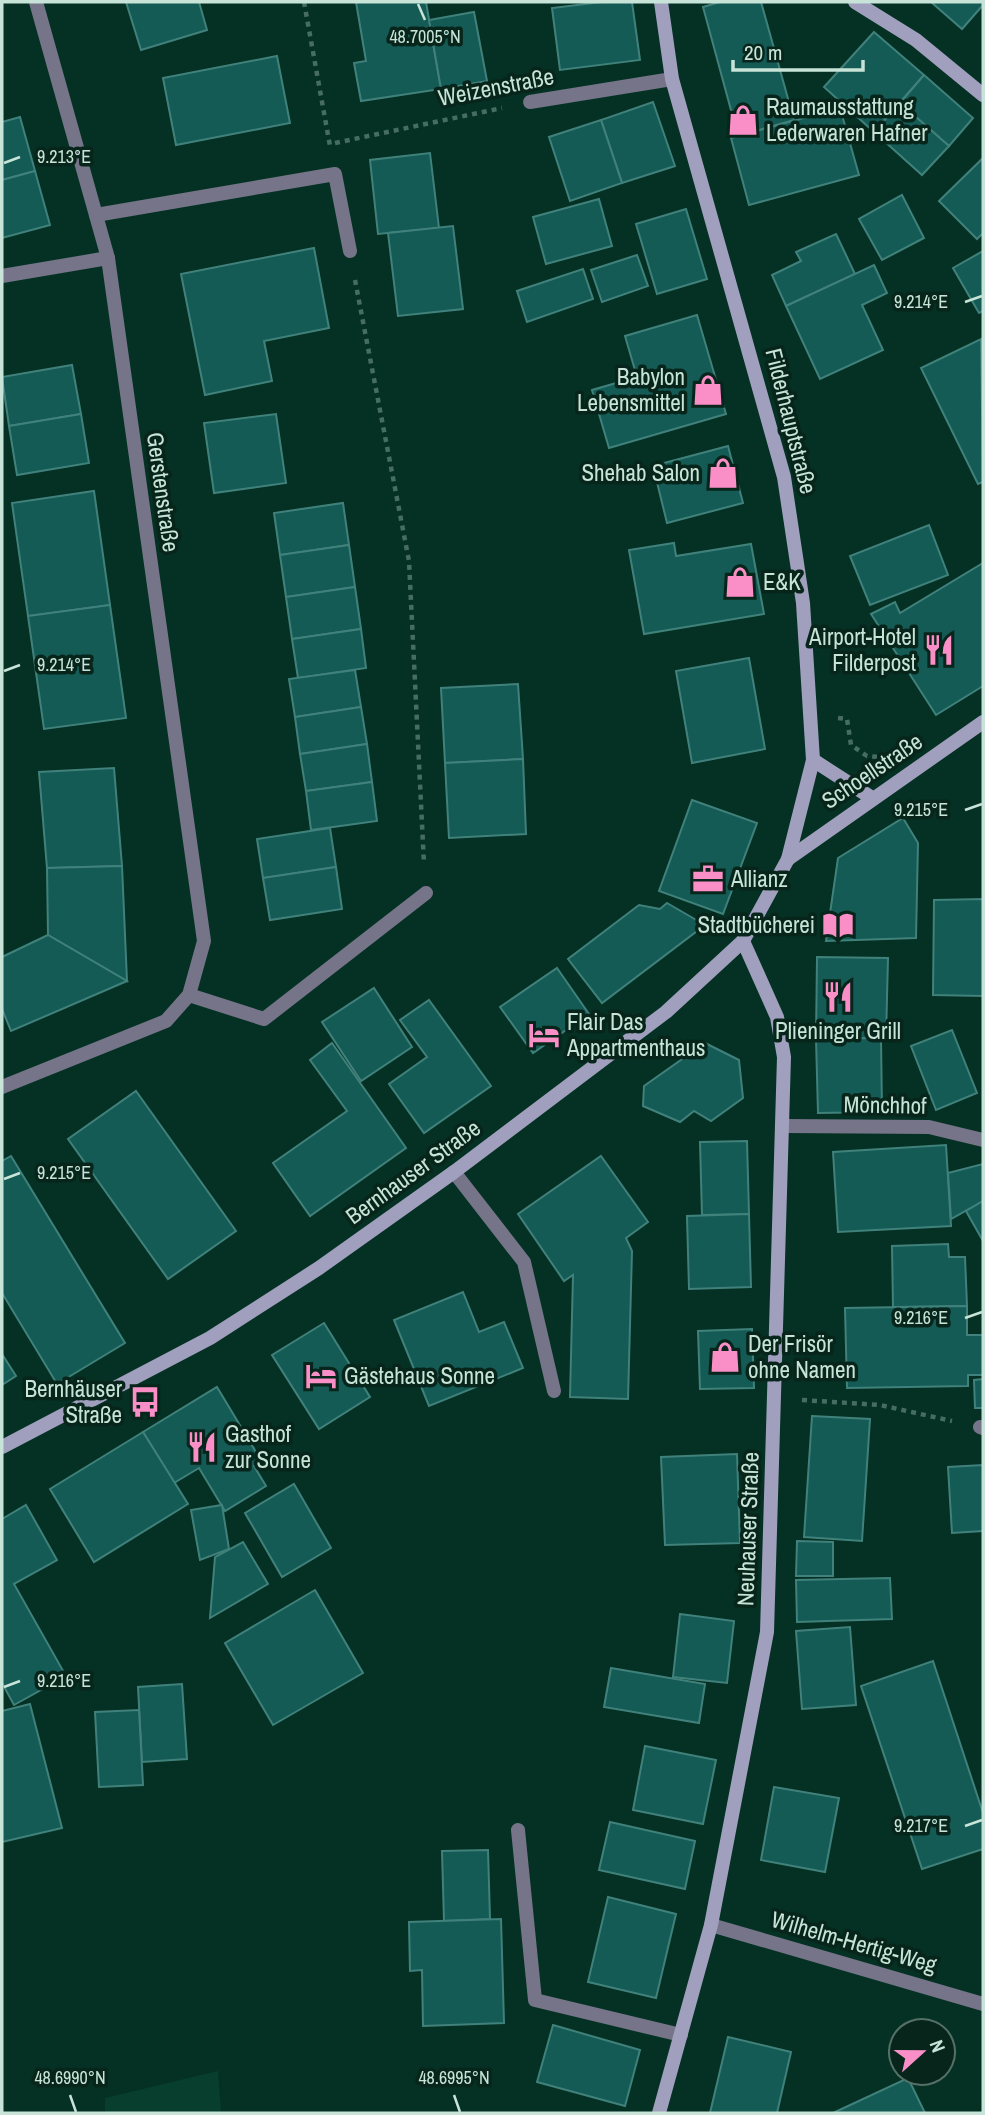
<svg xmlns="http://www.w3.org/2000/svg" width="985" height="2115" viewBox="0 0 985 2115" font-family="'Archivo Narrow',sans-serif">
<rect width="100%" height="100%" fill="#043123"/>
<!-- built -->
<polygon fill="#083e2e" points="218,2071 221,2113 105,2113 105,2098"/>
<!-- building -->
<g fill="#145a55" stroke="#41817b" stroke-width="2">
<polygon points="126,2 199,2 207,30 141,50"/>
<polygon points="356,2 426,2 441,89 361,101 354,63 366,61"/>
<polygon points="602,2 632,2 640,60 560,70 552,8"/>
<polygon points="720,2 761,2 794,120 738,136 703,7"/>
<polygon points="931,2 983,2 983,5 962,29"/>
<polygon points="474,12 487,81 441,89 429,20"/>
<polygon points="874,32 924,75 874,132 824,87"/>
<polygon points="277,56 290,123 176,145 163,78"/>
<polygon points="924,75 973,118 949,146 900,103"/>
<polygon points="653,102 675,166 622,183 601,120"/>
<polygon points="900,103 949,146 922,175 874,132"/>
<polygon points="840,108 859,175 749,205 731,138"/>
<polygon points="20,117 35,171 2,180 2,122"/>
<polygon points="601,120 622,183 570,201 549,137"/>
<polygon points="430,153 439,228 378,234 370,160"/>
<polygon points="983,158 983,233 977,239 939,201"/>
<polygon points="35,171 50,225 2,238 2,180"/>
<polygon points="902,195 924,238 882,260 859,219"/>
<polygon points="599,199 612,246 546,264 533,217"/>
<polygon points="686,209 707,279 657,294 636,224"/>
<polygon points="453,226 463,309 398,316 388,233"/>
<polygon points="836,234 855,274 786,306 772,275 801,261 796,252"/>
<polygon points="314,248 329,328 264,341 272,381 205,395 181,274"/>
<polygon points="983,251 983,311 979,313 953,268"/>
<polygon points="637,255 648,286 602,302 591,270"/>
<polygon points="874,265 887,293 862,305 883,350 820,379 786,306"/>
<polygon points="583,269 593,299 527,322 517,291"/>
<polygon points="697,315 726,414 609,448 592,390 637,377 625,336"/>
<polygon points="981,339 983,482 978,484 921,368"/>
<polygon points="72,365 81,414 9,426 2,377"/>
<polygon points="81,414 89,463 17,475 9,426"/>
<polygon points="276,414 286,483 214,493 204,423"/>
<polygon points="728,446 743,503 667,523 653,466"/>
<polygon points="94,491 110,605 28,616 12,503"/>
<polygon points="343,503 349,545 280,555 274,513"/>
<polygon points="929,525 948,575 870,605 850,556"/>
<polygon points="674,543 676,556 751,544 764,614 644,634 629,550"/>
<polygon points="349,545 355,587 286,597 280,555"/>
<polygon points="983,563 983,686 936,715 871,614 895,602 900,613"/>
<polygon points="355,587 361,629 292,639 286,597"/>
<polygon points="110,605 126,718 44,729 28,616"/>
<polygon points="361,629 366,668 298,678 292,639"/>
<polygon points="749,658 765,749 692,763 676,671"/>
<polygon points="355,670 361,707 295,717 289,679"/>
<polygon points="518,684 523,759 445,763 441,688"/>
<polygon points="361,707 367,744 300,754 295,717"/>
<polygon points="367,744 372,782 306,791 300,754"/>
<polygon points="523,759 526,834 449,838 445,763"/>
<polygon points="114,768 122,866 47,868 39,772"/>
<polygon points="372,782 377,821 311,830 306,791"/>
<polygon points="692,800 757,823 723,914 659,891"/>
<polygon points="903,818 918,843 916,938 826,941 838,858"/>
<polygon points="330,828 336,867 263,878 257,839"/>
<polygon points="122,866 127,981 48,935 47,868"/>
<polygon points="336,867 342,909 270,920 263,878"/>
<polygon points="983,899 983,996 933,995 934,900"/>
<polygon points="667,903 705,925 602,1003 568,959 639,905 660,909"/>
<polygon points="48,935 127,981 11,1031 2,1009 2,957"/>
<polygon points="817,957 888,958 886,1038 816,1039"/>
<polygon points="557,968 589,1014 533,1053 500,1007"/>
<polygon points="374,988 412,1047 361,1081 322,1022"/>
<polygon points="429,1000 491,1086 424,1133 389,1084 427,1057 400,1020"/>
<polygon points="952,1030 977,1093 936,1110 911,1046"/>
<polygon points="881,1038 882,1112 818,1113 816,1039"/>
<polygon points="332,1043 406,1148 310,1216 273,1163 347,1111 310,1060"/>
<polygon points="705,1043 739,1060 743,1098 711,1121 694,1111 680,1122 643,1106 644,1086"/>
<polygon points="136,1091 236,1231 168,1279 68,1139"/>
<polygon points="747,1141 749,1214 702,1215 700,1142"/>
<polygon points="946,1145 951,1226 838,1232 833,1152"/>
<polygon points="11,1156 125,1343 57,1384 2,1293 2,1161"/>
<polygon points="601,1156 648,1222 626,1238 632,1251 628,1399 570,1397 573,1275 564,1281 518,1214"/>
<polygon points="983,1164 983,1201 951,1219 948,1173"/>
<polygon points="983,1201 983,1241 966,1211"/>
<polygon points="749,1214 751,1287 689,1289 687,1216"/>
<polygon points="948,1244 949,1257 965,1257 967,1306 893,1307 892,1246"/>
<polygon points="463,1292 479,1332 504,1322 523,1368 429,1406 394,1320"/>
<polygon points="967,1306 967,1335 983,1335 983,1375 968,1375 968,1386 847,1388 845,1308"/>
<polygon points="324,1323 370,1397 319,1429 272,1355"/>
<polygon points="752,1329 754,1388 700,1389 698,1331"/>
<polygon points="2,1354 16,1376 2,1385"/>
<polygon points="983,1379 983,1408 975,1408 974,1380"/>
<polygon points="217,1387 262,1462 254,1466 266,1486 225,1511 199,1468 174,1483 143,1432"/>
<polygon points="812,1416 870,1419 862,1541 804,1537"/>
<polygon points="143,1432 188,1504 94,1562 50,1489"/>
<polygon points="737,1454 740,1543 665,1545 661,1457"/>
<polygon points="983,1465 983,1531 952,1533 948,1467"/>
<polygon points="294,1484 331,1548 282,1577 245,1513"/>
<polygon points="26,1505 57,1560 14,1584 66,1676 14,1705 2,1683 2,1519"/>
<polygon points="222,1505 229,1549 200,1560 191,1510"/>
<polygon points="797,1541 833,1542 833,1576 796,1576"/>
<polygon points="243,1542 268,1584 210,1618 215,1557"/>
<polygon points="890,1578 892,1619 797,1622 796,1580"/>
<polygon points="315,1590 363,1673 273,1725 225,1643"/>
<polygon points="680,1614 734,1621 727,1683 673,1677"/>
<polygon points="850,1627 856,1705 802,1709 796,1631"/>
<polygon points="933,1661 983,1813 983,1849 922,1869 861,1686"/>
<polygon points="611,1668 705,1684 699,1723 604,1707"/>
<polygon points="182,1684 187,1759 142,1762 138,1687"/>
<polygon points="30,1704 62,1828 2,1842 2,1711"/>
<polygon points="139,1710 143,1785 99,1787 95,1712"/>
<polygon points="645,1746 716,1760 703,1824 633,1810"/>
<polygon points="774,1787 839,1798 825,1872 761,1860"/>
<polygon points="610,1822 695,1841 685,1889 599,1870"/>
<polygon points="488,1850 490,1919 444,1921 442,1851"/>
<polygon points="608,1897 676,1914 656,1998 588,1982"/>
<polygon points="501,1919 504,2023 423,2026 422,1970 410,1971 409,1922"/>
<polygon points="553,2025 640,2050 625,2106 537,2082"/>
<polygon points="728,2037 791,2052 777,2113 710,2113"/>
<polygon points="908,2078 925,2113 833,2113"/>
</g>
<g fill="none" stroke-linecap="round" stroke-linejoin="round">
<!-- path -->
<g stroke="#466d60" stroke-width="4.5" stroke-dasharray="5 5" stroke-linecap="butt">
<polyline points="304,2 330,146"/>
<polyline points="335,143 502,108"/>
<polyline points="355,280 409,561 424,864"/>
<polyline points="838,718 847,719 851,745 867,756 880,757"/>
<polyline points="802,1400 880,1405 952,1421"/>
</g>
<!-- lane -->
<g stroke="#757488" stroke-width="14">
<polyline points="530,102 672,79"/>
<polyline points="2,276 108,258"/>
<polyline points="784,1126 929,1127 983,1140"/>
<polyline points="454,1172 524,1262 554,1391"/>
<polyline points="980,1427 983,1428"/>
<polyline points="518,1830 535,2000 681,2035"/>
</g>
<!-- street -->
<g stroke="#757488" stroke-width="14">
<polyline points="96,215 335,174 350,251"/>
<polyline points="189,995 264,1019 426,893"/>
<polyline points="2,1087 166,1021 189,995 204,941 108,258 36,2"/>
<polyline points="711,1925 983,2004"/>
</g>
<!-- secondary -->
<g stroke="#a19fbe" stroke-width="14">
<polyline points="855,2 916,40 983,95"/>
<polyline points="813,760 872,798"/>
<polyline points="788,859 983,722"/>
<polyline points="2,1447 210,1338 319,1268 454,1172 666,1012 743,941 788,859 813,760 803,603 784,477 672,79 661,2"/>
<polyline points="659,2113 711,1925 767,1632 784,1057 777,1017 743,941"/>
</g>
</g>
<!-- ticks -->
<path fill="none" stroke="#c8e4d8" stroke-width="2.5" d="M418,4L425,20M4,163L20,157M965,302L982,296M4,671L20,665M965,810L982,804M4,1179L20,1173M965,1318L982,1312M4,1687L20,1681M965,1826L982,1820M70,2095L76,2112M454,2095L460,2112"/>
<!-- icons -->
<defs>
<symbol id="shop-bare" viewBox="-9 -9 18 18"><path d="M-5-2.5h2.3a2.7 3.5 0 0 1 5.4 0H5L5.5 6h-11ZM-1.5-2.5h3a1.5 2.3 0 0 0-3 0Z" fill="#fa8fc8" stroke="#08251b" stroke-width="2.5" paint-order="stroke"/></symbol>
<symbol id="restaurant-bare" viewBox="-9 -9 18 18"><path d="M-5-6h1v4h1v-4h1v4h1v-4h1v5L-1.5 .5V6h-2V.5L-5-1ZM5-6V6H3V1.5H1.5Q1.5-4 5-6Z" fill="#fa8fc8" stroke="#08251b" stroke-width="2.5" paint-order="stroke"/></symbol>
<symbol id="office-bare" viewBox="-9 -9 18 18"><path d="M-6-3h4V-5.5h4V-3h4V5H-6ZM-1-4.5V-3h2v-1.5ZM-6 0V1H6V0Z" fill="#fa8fc8" stroke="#08251b" stroke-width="2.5" paint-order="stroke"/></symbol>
<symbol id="library-bare" viewBox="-9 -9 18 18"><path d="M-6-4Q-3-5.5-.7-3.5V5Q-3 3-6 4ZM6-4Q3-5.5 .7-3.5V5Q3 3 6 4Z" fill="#fa8fc8" stroke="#08251b" stroke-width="2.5" paint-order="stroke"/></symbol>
<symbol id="hotel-bare" viewBox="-9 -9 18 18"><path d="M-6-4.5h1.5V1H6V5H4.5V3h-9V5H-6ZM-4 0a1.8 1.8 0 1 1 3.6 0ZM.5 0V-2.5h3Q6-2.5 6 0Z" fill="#fa8fc8" stroke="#08251b" stroke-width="2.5" paint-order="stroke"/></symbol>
<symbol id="bus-bare" viewBox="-9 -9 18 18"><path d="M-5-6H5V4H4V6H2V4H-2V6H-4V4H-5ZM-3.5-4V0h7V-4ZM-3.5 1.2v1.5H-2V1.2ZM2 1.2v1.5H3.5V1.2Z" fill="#fa8fc8" stroke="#08251b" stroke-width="2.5" paint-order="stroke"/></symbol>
</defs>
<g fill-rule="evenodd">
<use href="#shop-bare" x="721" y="98" width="44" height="44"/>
<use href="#shop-bare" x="686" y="368" width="44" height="44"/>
<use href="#shop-bare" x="701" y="451" width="44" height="44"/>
<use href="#shop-bare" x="718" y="560" width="44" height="44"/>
<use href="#restaurant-bare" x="917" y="628" width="44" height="44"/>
<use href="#office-bare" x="686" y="857" width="44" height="44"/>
<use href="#library-bare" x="816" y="903" width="44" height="44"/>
<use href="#restaurant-bare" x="816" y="975" width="44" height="44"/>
<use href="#hotel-bare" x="522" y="1013" width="44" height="44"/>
<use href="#shop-bare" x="703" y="1335" width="44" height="44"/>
<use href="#hotel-bare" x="299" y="1354" width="44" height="44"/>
<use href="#bus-bare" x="123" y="1380" width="44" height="44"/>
<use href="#restaurant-bare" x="180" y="1425" width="44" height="44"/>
</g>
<g text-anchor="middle" stroke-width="7" stroke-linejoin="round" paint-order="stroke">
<!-- street labels -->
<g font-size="23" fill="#c8e4d8" stroke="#08251b">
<text transform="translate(496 87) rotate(-11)" y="8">Weizenstraße</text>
<text transform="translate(791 421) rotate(76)" y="8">Filderhauptstraße</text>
<text transform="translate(163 492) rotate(82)" y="8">Gerstenstraße</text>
<text transform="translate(872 771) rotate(-34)" y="8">Schoellstraße</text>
<text transform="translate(885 1105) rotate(1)" y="8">Mönchhof</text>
<text transform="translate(413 1172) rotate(-36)" y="8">Bernhauser Straße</text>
<text transform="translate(748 1529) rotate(-88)" y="8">Neuhauser Straße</text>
<text transform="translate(854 1942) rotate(16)" y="8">Wilhelm-Hertig-Weg</text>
</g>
<!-- poi labels -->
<g font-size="23" fill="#c8e4d8" stroke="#08251b" text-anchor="start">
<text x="766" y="115">Raumausstattung<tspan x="766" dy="26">Lederwaren Hafner</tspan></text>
<text x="685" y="385" text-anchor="end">Babylon<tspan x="685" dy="26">Lebensmittel</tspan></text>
<text x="700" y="481" text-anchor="end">Shehab Salon</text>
<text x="763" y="590">E&amp;K</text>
<text x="916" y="645" text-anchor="end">Airport-Hotel<tspan x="916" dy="26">Filderpost</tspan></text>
<text x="731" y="887">Allianz</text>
<text x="815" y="933" text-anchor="end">Stadtbücherei</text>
<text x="567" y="1030">Flair Das<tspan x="567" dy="26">Appartmenthaus</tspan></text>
<text x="838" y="1039" text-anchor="middle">Plieninger Grill</text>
<text x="748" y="1352">Der Frisör<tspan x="748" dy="26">ohne Namen</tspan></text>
<text x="344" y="1384">Gästehaus Sonne</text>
<text x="122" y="1397" text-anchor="end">Bernhäuser<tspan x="122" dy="26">Straße</tspan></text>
<text x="225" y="1442">Gasthof<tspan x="225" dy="26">zur Sonne</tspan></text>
</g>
</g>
<g font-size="18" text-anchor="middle" fill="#c8e4d8" stroke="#08251b" stroke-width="7" stroke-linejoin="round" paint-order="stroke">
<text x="425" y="43">48.7005°N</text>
<text x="64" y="163">9.213°E</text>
<text x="921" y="308">9.214°E</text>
<text x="64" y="671">9.214°E</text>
<text x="921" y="816">9.215°E</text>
<text x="64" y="1179">9.215°E</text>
<text x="921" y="1324">9.216°E</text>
<text x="64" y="1687">9.216°E</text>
<text x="921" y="1832">9.217°E</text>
<text x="70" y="2084">48.6990°N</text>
<text x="454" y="2084">48.6995°N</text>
</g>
<!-- border -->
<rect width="985" height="2115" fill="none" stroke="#c8e4d8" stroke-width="7"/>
<!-- north arrow -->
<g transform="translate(922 2052) rotate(69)"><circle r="33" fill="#08251b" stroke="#557167" stroke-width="2"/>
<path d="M0-5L12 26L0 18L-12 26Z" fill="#fa8fc8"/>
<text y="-10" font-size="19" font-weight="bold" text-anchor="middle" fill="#c8e4d8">N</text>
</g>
<!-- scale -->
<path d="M733 60v10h130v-10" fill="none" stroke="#c8e4d8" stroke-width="3.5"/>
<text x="744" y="60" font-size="21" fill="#c8e4d8" stroke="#08251b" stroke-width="5" paint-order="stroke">20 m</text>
</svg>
